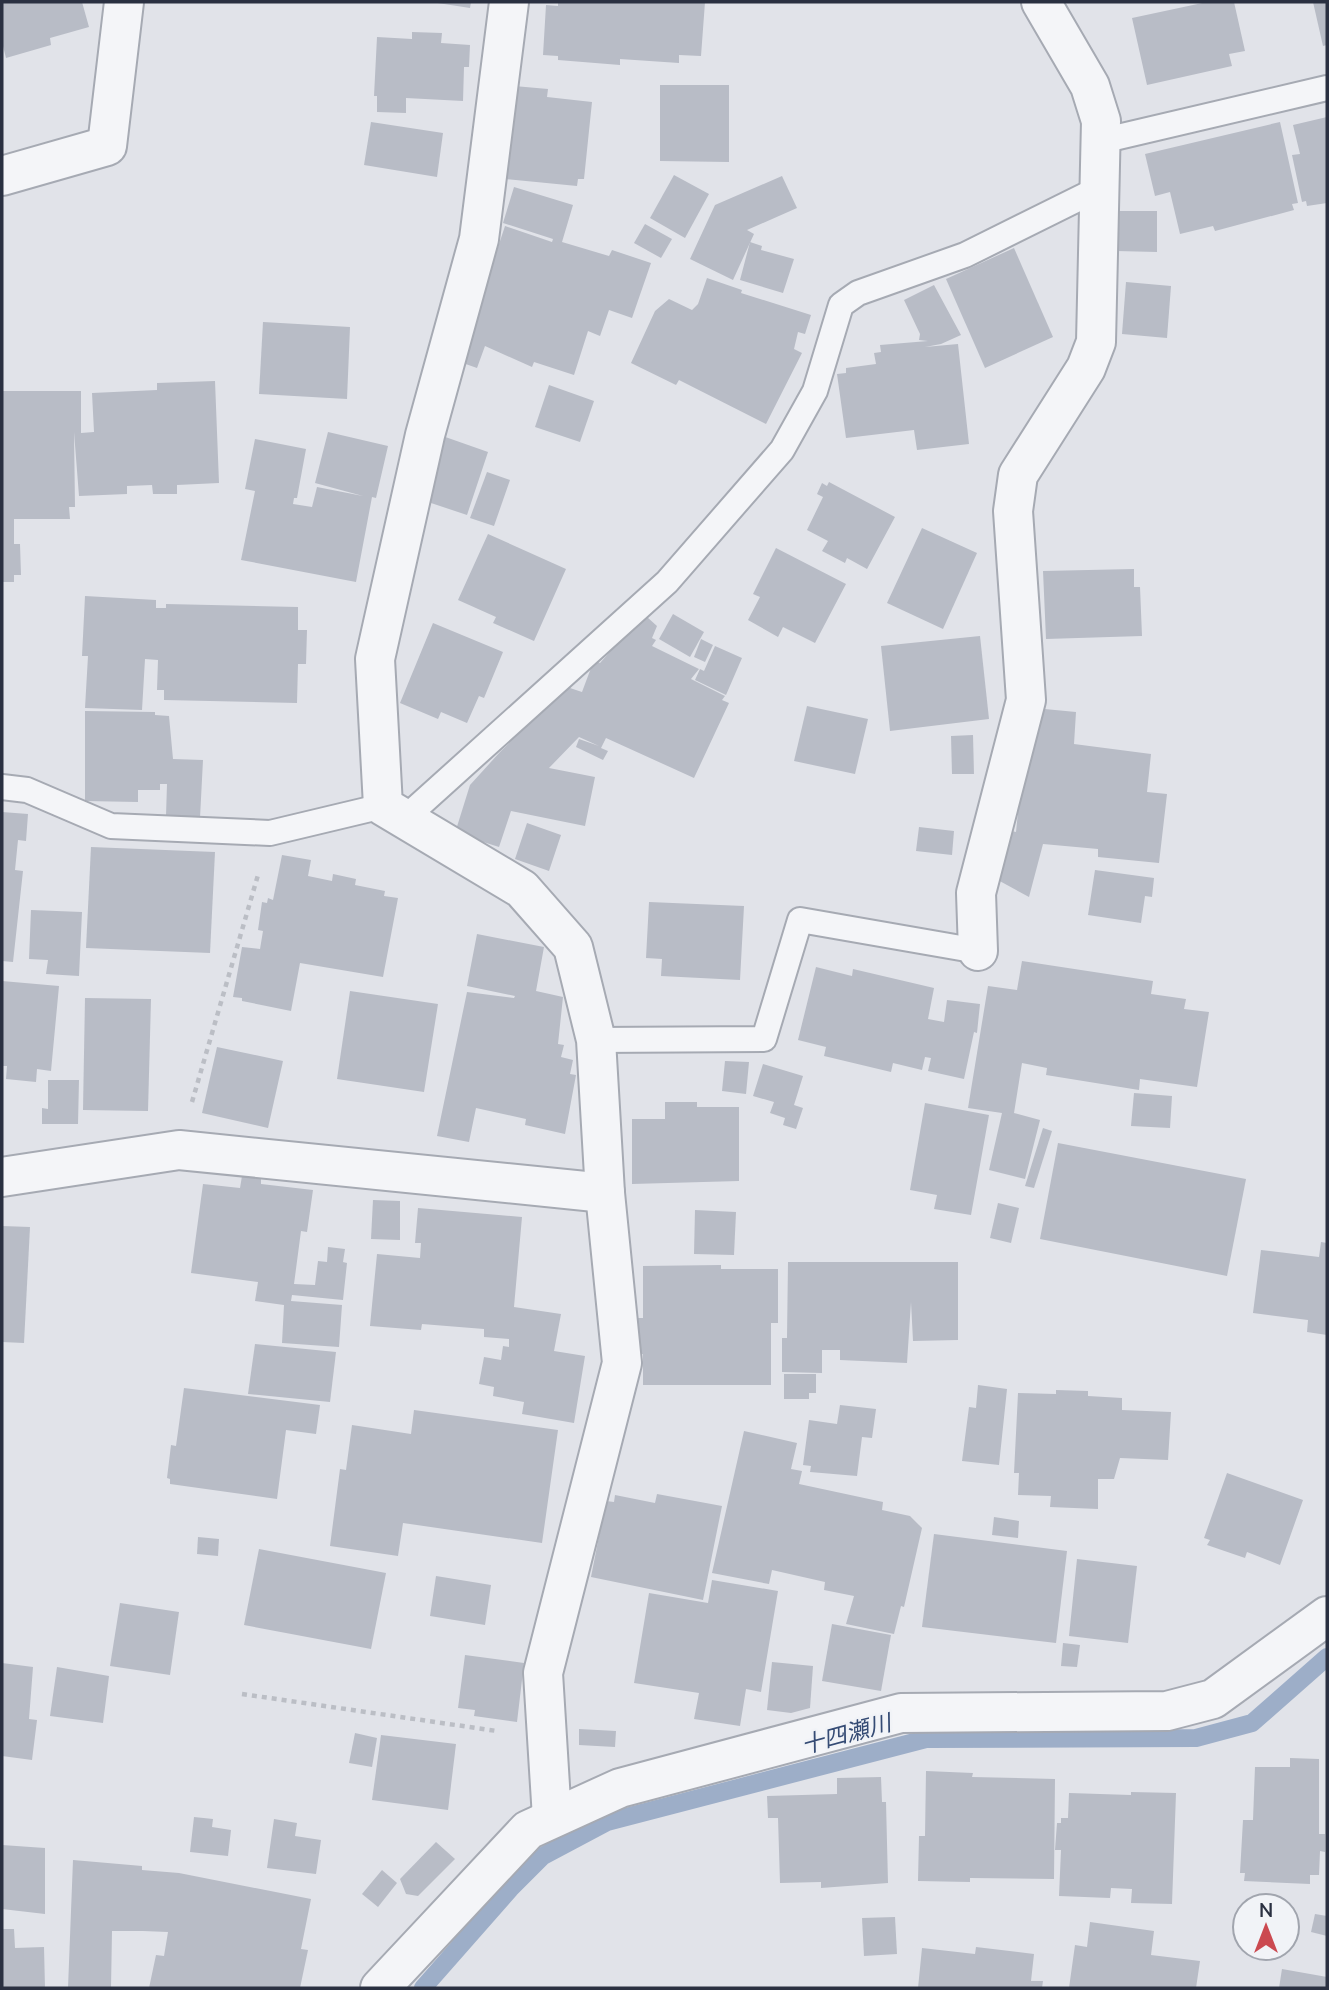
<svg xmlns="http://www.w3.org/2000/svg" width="1329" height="1990" viewBox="0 0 1329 1990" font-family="'Nunito Sans','Noto Sans JP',sans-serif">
<rect width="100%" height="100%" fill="#e1e3e9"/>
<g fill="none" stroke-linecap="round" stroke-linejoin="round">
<!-- stream -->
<polyline stroke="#9daec8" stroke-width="18" points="423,1988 510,1889 543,1856 607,1822 926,1739 1196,1738 1252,1723 1327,1657"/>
</g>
<!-- building -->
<g fill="#b8bcc6">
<polygon points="2,2 82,2 89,27 50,38 51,45 6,58 2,42"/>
<polygon points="431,2 471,2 470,8"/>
<polygon points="558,2 705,2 701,56 679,55 679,63 620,59 620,65 558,60 558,56 543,55 546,5 558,6"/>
<polygon points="1207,2 1234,2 1245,51 1229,54 1232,66 1147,85 1132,18"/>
<polygon points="1313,2 1327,2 1327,45 1323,46"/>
<polygon points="412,32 442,33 441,43 470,45 469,67 464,67 463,101 406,98 406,113 377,112 377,96 374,96 377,37 412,39"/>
<polygon points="660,85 729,85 729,162 660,161"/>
<polygon points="514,86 548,89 547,97 592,102 584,179 578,179 577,186 505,179"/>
<polygon points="1327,117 1327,203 1307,206 1306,201 1302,202 1292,155 1300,154 1293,125"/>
<polygon points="371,122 443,133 437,177 364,165"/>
<polygon points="1280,122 1298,203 1292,204 1294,210 1215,231 1213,226 1180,234 1170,192 1155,196 1145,154"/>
<polygon points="674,175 709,194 685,238 650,218"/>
<polygon points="782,176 797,208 747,230 754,234 733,280 690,259 715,205"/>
<polygon points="514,187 573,205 562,242 609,256 612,250 651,263 632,318 609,310 600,336 588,331 574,375 534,362 532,367 485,346 477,368 460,362 505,226 552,242 553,239 503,223"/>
<polygon points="1116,211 1157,211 1157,252 1116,251"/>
<polygon points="645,224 672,239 661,258 634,243"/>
<polygon points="750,242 762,246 761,250 794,259 783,293 740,280"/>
<polygon points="1014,248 1053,337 985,368 946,279"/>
<polygon points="707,278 742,290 741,293 811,315 805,334 798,332 794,349 802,353 766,424 679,380 676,385 631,363 655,311 669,299 692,310 698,304"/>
<polygon points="1126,282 1171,286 1167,338 1122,334"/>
<polygon points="934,285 961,335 941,344 925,347 958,344 969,444 917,450 914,430 846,438 837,374 846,373 846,368 876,364 874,353 881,352 880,345 928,341 919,340 920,334 904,300"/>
<polygon points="263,322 350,327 347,399 259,394"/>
<polygon points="215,381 219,483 177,485 177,494 153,494 152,485 127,486 127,494 79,496 74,432 75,507 69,507 70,519 14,519 14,544 20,544 21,575 14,575 14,582 2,582 3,391 81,391 81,433 94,432 92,393 157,390 157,383"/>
<polygon points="549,385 594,401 580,442 535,427"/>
<polygon points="328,432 388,446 376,498 372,497 356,582 241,560 255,491 245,489 255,439 306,449 297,498 294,498 293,504 312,507 317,487 363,496 315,483"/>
<polygon points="434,433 488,452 467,515 413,497"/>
<polygon points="487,472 510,480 494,526 470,518"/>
<polygon points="829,482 895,517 867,569 847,558 845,563 822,551 828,541 807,530 823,497 817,494 822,483 827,486"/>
<polygon points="922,528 977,553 943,629 887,603"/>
<polygon points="488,534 566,569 534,641 493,623 496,617 458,600"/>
<polygon points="776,548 846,584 815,643 783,627 778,637 748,620 760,597 753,594"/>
<polygon points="1134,569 1134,587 1140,587 1142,636 1046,639 1043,571"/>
<polygon points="85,596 156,600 156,608 166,608 166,604 298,607 298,630 307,630 306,664 298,664 297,703 164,700 164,690 157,690 158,660 145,659 142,710 85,708 88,656 82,656"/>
<polygon points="673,614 704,632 690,657 659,639"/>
<polygon points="647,617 657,626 652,638 656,640 652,646 699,669 691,679 725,696 722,700 729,703 694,778 606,738 601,748 608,751 603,760 576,747 579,739 599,746 579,737 549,768 595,777 585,826 511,811 499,847 455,833 470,785 500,752 567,687 582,692 594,660 600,663 631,628"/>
<polygon points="433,623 503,652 484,698 479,696 467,723 441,712 438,719 400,703"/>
<polygon points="980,636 989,719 890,731 881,646"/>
<polygon points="701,639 713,645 705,662 694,657"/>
<polygon points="715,646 742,658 726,695 695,680 700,669 704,671"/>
<polygon points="807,706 868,719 855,774 794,761"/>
<polygon points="1034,708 1076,712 1074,744 1151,754 1147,792 1167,794 1159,863 1098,857 1098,849 1043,844 1029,897 996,879 1007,830 1016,832 1022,772 1028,772"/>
<polygon points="85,711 155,712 155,715 169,716 173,759 203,760 200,818 166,816 167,784 160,784 160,790 138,790 138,802 85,801"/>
<polygon points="973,735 974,774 952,774 951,736"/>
<polygon points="2,812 28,814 26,841 18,840 15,870 23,871 13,962 2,961"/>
<polygon points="527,823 561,835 549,871 515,859"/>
<polygon points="919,827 954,831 952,855 916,851"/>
<polygon points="91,847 215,852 210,953 86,948"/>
<polygon points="282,855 311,860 308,876 332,881 333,874 356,879 355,885 385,891 384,896 398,898 383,977 300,963 291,1011 242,1001 242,998 233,997 242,947 260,949 263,931 258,930 262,902 267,903 268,898 273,900"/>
<polygon points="1095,870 1154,878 1152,897 1145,896 1141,923 1088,915"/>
<polygon points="649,902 744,906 740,980 661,976 662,959 646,958"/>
<polygon points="31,910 82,912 79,976 46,974 48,960 29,959"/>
<polygon points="477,934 544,947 536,991 563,997 558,1044 564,1045 561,1057 573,1060 570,1074 576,1075 565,1134 525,1125 526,1119 476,1108 469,1142 437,1136 467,992 514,998 515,996 467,986"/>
<polygon points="1022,961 1153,981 1151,994 1186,999 1184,1009 1209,1012 1197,1087 1140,1079 1139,1090 1046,1075 1047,1068 1022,1063 1014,1113 1040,1120 1025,1179 989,1170 1002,1113 968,1108 988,986 1017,990"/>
<polygon points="816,967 852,976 853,969 934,988 928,1019 944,1022 947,1000 980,1004 977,1033 974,1032 964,1079 928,1071 931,1058 925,1057 922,1070 893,1063 891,1072 824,1056 826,1047 798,1040"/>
<polygon points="2,981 59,986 51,1071 37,1069 36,1082 6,1079 7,1066 2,1066"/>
<polygon points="350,991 438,1004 424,1092 337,1079"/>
<polygon points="85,998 151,999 148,1111 83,1110"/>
<polygon points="217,1047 283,1061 268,1128 202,1113"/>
<polygon points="725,1061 749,1062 746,1094 722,1091"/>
<polygon points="763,1064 803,1076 794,1105 803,1108 796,1129 783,1125 785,1118 770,1113 774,1102 753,1096"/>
<polygon points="48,1080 79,1080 78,1124 42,1124 42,1108 48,1109"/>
<polygon points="1134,1093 1172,1096 1170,1128 1131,1126"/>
<polygon points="665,1102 697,1102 697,1107 739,1107 739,1181 632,1184 632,1119 665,1119"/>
<polygon points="925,1103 989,1115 971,1215 934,1209 937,1195 910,1190"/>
<polygon points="1043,1128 1052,1131 1034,1188 1025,1186"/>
<polygon points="1058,1143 1246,1179 1227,1276 1040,1239"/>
<polygon points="242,1176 261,1179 261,1184 313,1190 307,1232 301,1231 294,1284 315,1285 318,1261 327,1262 328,1247 345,1249 343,1262 347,1263 343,1300 292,1295 291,1301 342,1305 339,1347 282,1343 284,1305 255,1301 258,1282 191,1273 203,1184 240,1188"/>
<polygon points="373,1200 400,1201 400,1240 371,1239"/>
<polygon points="998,1203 1019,1208 1011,1243 990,1238"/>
<polygon points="418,1208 522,1217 514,1307 561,1314 554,1351 585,1356 574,1423 522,1414 524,1402 493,1396 494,1387 479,1384 484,1357 501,1360 503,1346 509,1347 509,1339 484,1337 484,1329 422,1324 421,1330 370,1326 377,1254 420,1258 421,1243 415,1243"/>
<polygon points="695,1210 736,1212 734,1255 694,1254"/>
<polygon points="2,1226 30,1227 24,1343 2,1342"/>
<polygon points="1321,1242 1327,1243 1327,1335 1307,1332 1308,1320 1253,1313 1261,1250 1319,1257"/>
<polygon points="788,1262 958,1262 958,1340 913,1341 911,1302 907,1363 840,1360 840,1350 822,1350 822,1373 782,1372 782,1338 787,1338"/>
<polygon points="721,1265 721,1269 778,1269 778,1323 771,1323 771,1385 643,1385 643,1354 633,1354 633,1318 643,1318 643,1266"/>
<polygon points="255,1344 336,1352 330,1402 248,1394"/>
<polygon points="784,1374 816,1374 816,1393 809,1393 809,1399 784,1399"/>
<polygon points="978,1385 1007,1389 999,1465 962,1461 969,1407 976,1408"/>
<polygon points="184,1388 320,1405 316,1434 286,1430 277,1499 170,1484 170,1479 167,1478 171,1445 176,1446"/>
<polygon points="1056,1390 1088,1391 1088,1396 1122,1398 1122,1410 1171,1412 1168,1460 1120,1458 1114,1479 1098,1479 1098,1509 1050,1507 1051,1496 1018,1495 1019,1473 1014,1473 1018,1393 1056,1394"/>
<polygon points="840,1405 876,1409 872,1438 862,1437 857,1476 810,1472 811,1466 803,1465 809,1420 837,1424"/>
<polygon points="414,1410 558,1430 542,1543 403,1523 398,1556 330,1546 340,1469 346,1470 352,1425 411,1434"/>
<polygon points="744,1431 797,1443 791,1469 802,1471 799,1484 883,1502 882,1510 910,1516 922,1528 904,1607 901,1606 894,1634 846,1624 854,1596 824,1590 825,1582 772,1570 769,1584 712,1573"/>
<polygon points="1227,1473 1303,1500 1280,1565 1247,1552 1245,1558 1207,1545 1210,1540 1204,1538"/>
<polygon points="657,1494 722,1506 703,1600 591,1577 606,1501 614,1502 615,1495 655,1503"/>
<polygon points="994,1517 1019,1521 1018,1538 992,1535"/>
<polygon points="934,1534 1067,1551 1056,1643 922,1627"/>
<polygon points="198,1537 219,1539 218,1556 197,1554"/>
<polygon points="259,1549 386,1573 371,1649 244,1625"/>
<polygon points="1077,1559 1137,1566 1128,1643 1069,1636"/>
<polygon points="436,1576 491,1585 485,1625 430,1616"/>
<polygon points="712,1580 778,1591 761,1692 746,1689 740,1726 694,1719 699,1693 634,1683 649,1593 708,1603"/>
<polygon points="120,1603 179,1612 170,1675 110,1666"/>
<polygon points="832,1624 891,1635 881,1691 822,1681"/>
<polygon points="1063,1643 1080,1645 1077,1667 1061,1666"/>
<polygon points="465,1655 524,1663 517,1722 474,1716 475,1710 458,1708"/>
<polygon points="772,1662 813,1666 810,1708 791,1713 767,1710"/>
<polygon points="2,1663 33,1667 29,1719 37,1720 32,1760 2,1756"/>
<polygon points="57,1667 109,1676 103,1723 50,1716"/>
<polygon points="579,1729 616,1731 615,1747 579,1745"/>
<polygon points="355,1733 377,1738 372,1767 349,1763"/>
<polygon points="381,1735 456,1744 448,1810 372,1800"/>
<polygon points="1290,1758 1319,1759 1319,1834 1325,1834 1325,1852 1320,1851 1319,1875 1310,1875 1310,1884 1244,1881 1245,1873 1240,1873 1243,1820 1253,1820 1255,1767 1290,1767"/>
<polygon points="926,1771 973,1773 972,1777 1055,1779 1054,1879 970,1878 970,1882 918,1881 919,1836 925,1836"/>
<polygon points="881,1777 882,1802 886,1802 888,1883 821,1888 821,1882 780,1883 778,1818 768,1818 767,1796 837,1794 837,1778"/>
<polygon points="1131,1792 1176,1793 1172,1904 1131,1903 1132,1889 1111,1888 1110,1898 1059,1896 1061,1850 1055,1850 1057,1823 1061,1823 1061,1818 1068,1818 1069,1793 1131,1795"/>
<polygon points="194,1817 213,1819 212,1827 231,1830 228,1856 190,1852"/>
<polygon points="274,1819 297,1823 295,1836 321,1840 316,1874 267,1868"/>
<polygon points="436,1842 455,1859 418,1896 406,1894 400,1879"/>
<polygon points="2,1845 45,1848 45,1914 2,1909"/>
<polygon points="73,1860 142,1866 142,1870 179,1873 311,1899 301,1949 308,1950 300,1988 149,1988 156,1955 164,1956 168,1932 143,1931 112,1931 111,1988 68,1988"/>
<polygon points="382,1870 397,1883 378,1907 362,1894"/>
<polygon points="1315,1914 1327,1916 1327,1936 1311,1932"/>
<polygon points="895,1917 897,1954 864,1956 862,1918"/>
<polygon points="1090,1922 1154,1931 1151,1955 1200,1961 1196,1988 1069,1988 1075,1945 1087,1947"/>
<polygon points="2,1929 14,1929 15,1948 44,1947 45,1988 2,1988"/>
<polygon points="976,1947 1034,1954 1031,1981 1043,1981 1042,1988 918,1988 922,1948 975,1954"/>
<polygon points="1282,1969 1327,1977 1327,1988 1279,1988"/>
</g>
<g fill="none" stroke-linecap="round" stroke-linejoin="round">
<defs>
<g id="service">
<polyline points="1101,141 1327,88"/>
<polyline points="2,787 27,790 111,826 270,833 383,806"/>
<polyline points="404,819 667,582 782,450 815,391 841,305 858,293 965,255 1102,187"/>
<polyline points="596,1040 764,1039 800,920 978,951"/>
</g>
<g id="minor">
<polyline points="509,2 479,239 425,435 375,659 383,806 522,889 573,947 596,1040 605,1193 622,1363 543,1673 552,1818"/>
<polyline points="2,176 107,146 124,2"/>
<polyline points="978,951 976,893 1026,700 1013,511 1018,475 1086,368 1096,342 1101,121 1090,86 1041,2"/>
<polyline points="2,1177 179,1150 605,1193"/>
</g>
<polyline id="tertiary" points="380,1988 528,1830 620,1788 901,1713 1167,1711 1213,1699 1327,1616"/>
</defs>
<!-- service casing -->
<use href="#service" stroke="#a6aab3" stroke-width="28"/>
<!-- minor casing -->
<use href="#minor" stroke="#a6aab3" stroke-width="42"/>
<!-- tertiary casing -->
<use href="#tertiary" stroke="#a6aab3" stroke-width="42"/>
<!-- path -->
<g stroke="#bbbec5" stroke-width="4.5" stroke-dasharray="5 5" stroke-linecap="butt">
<polyline points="192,1102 258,875"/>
<polyline points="242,1694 497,1731"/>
</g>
<!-- service -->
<use href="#service" stroke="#f4f5f8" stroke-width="24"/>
<!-- minor -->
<use href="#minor" stroke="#f4f5f8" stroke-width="38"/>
<!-- tertiary -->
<use href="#tertiary" stroke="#f4f5f8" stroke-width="38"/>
</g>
<g text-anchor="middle" stroke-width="5" stroke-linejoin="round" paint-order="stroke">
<!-- water labels -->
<g font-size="23" font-style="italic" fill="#354b74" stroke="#f1f3f7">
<text transform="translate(846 1734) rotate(-15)" y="8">十四瀬川</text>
</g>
</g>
<!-- border -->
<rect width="1329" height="1990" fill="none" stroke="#2a3041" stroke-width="7"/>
<!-- north arrow -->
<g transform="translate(1266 1927)"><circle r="33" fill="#f1f3f7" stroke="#a1a5ae" stroke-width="2"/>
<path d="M0-5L12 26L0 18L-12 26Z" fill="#cb4950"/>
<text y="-10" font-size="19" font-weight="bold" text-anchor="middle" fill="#2a3041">N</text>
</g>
</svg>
